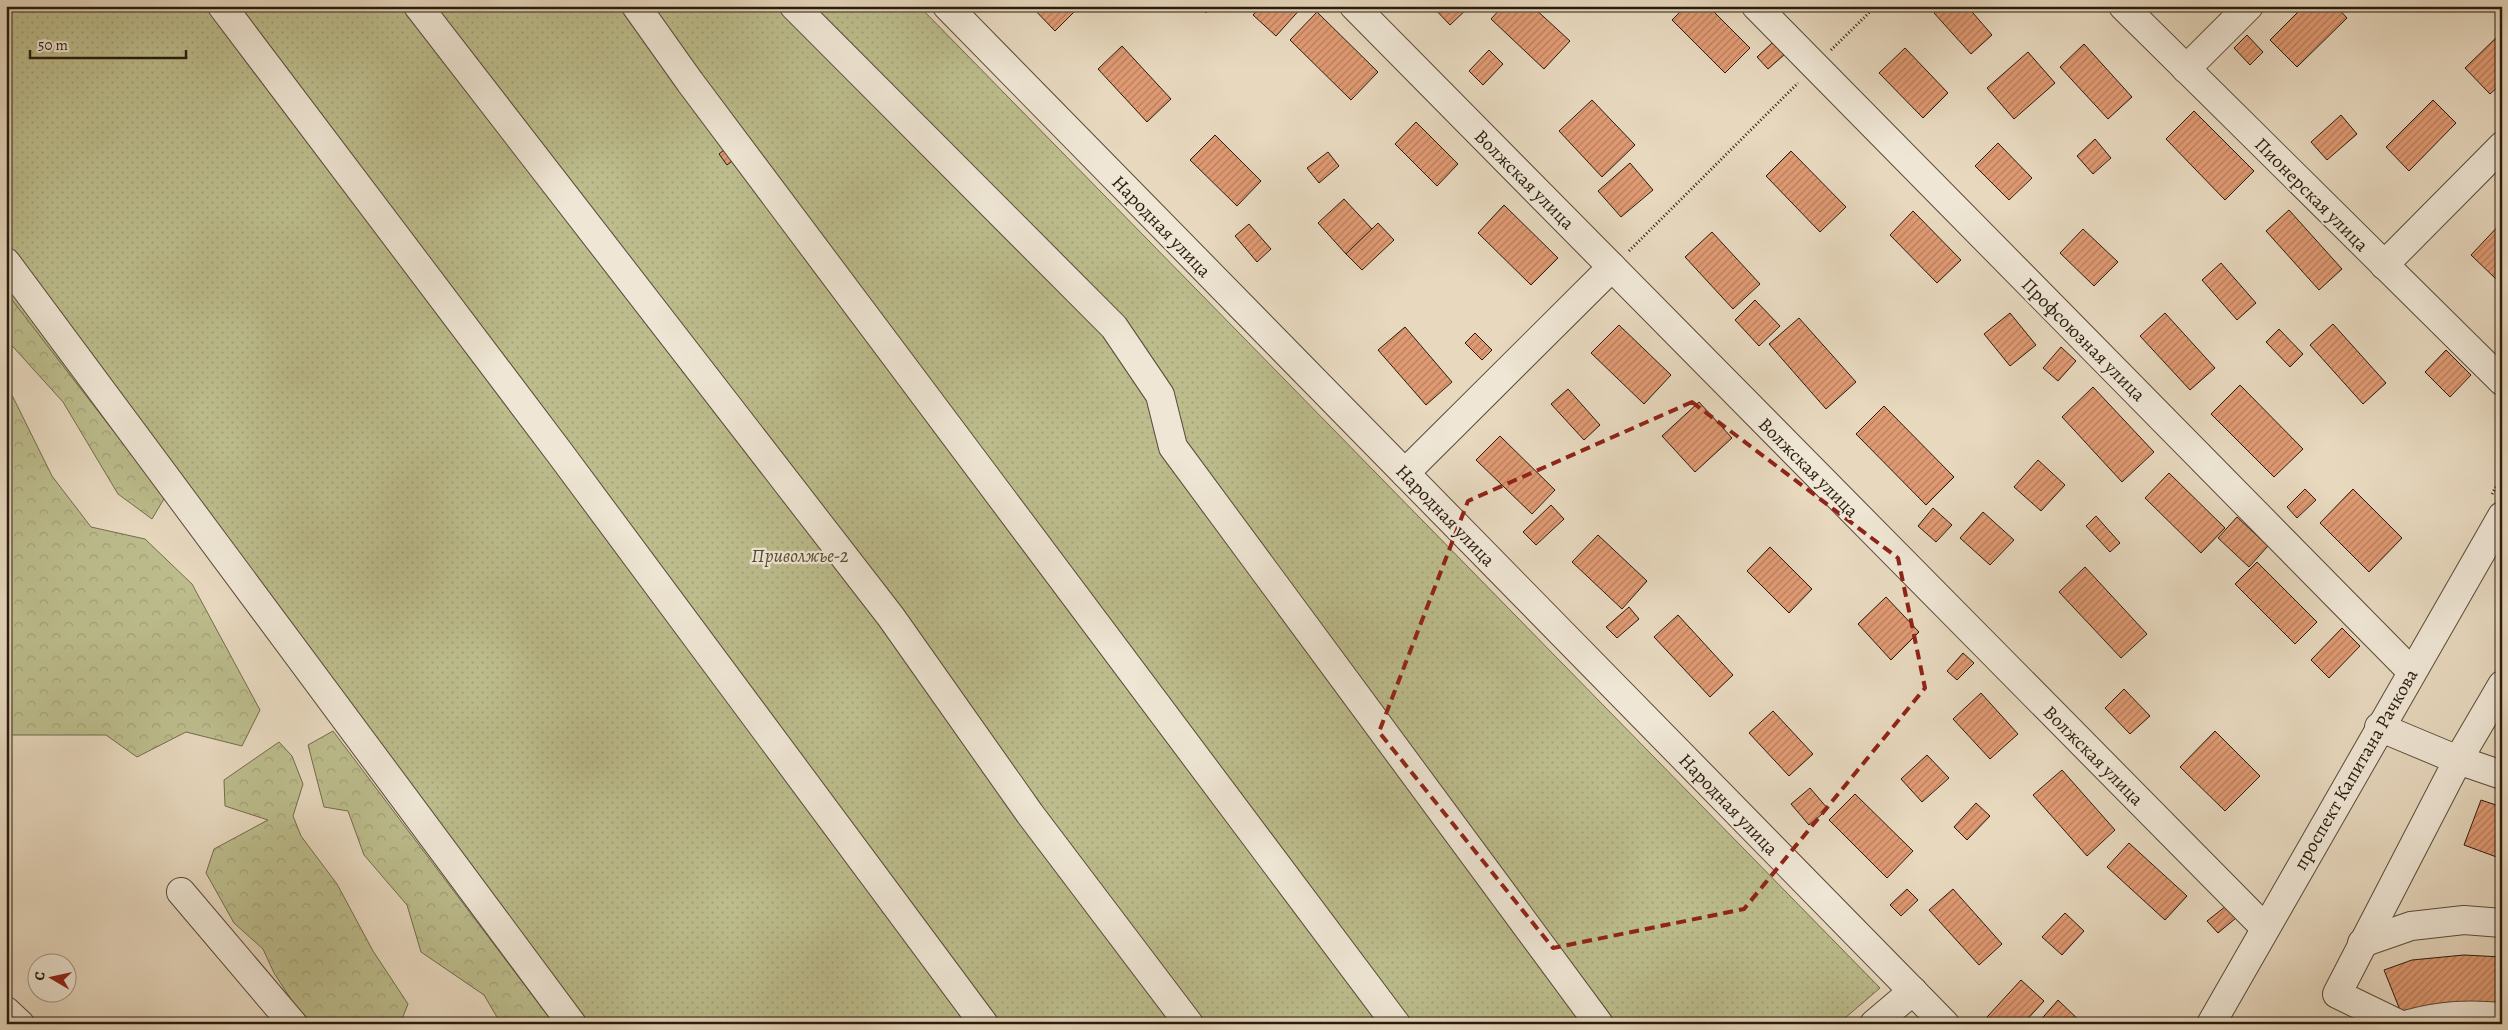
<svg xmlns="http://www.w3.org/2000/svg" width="2508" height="1030" viewBox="0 0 2508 1030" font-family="Alegreya,serif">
<defs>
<pattern id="forest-crowns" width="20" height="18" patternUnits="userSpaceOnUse" patternTransform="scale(1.25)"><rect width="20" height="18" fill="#bcbc8c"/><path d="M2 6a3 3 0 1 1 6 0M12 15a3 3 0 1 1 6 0" fill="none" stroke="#a2a178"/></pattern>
<pattern id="garden-dots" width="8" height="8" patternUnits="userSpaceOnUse" patternTransform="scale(1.25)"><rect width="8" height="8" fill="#bcbc8c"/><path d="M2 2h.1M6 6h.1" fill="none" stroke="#a2a178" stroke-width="1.8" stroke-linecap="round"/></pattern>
<pattern id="building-hatch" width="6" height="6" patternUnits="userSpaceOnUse" patternTransform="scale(1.25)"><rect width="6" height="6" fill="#e09a73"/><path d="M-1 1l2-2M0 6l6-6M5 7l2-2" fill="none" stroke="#b67d5d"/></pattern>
</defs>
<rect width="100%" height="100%" fill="#e7d8be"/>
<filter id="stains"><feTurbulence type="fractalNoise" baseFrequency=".004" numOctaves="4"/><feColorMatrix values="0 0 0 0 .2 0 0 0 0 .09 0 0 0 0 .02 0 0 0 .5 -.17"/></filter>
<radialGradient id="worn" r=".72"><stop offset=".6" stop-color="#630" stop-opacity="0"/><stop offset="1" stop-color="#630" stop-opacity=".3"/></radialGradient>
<!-- forest -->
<g fill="url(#forest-crowns)" stroke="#726c4c">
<polygon points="6,280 168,492 152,519 118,494 63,402 6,339"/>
<polygon points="6,383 52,476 91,527 145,539 192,584 260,710 242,746 186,732 137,757 106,735 6,735"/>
<polygon points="333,731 554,1024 501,1024 484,995 421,952 407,905 364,855 348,811 324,807 308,745"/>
<polygon points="279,742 292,756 303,784 293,816 301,836 337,884 373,951 408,1004 400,1024 307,1024 274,973 263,949 234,923 206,873 214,849 268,820 225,806 224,780"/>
</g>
<!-- garden -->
<polygon fill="url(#garden-dots)" stroke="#726c4c" points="6,6 919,6 1880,988 1838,1024 571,1024 6,292"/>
<!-- building -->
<g fill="url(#building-hatch)" stroke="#291c0d">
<polygon points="1031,6 1080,6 1055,31"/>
<polygon points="1199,6 1213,6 1206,13"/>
<polygon points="1261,6 1303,6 1276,36 1253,15"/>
<polygon points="1432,6 1470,6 1450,25"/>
<polygon points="1503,6 1532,6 1570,41 1544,69 1491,19"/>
<polygon points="1686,6 1708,6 1750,48 1725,73 1672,20"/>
<polygon points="1811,6 1821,6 1816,11"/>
<polygon points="1942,6 1967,6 1992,35 1971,54 1934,13"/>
<polygon points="2304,6 2336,6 2347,18 2297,67 2270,40"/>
<polygon points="1317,12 1378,72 1351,100 1290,40"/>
<polygon points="2502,32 2502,83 2490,94 2465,68"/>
<polygon points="2247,35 2263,52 2250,65 2234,48"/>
<polygon points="1772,43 1784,55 1768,69 1757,57"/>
<polygon points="2084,44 2132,97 2108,119 2060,67"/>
<polygon points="1122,46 1171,99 1147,122 1098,69"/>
<polygon points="1905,48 1948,93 1923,118 1879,73"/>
<polygon points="1489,50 1503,64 1483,85 1469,71"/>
<polygon points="2028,52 2055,83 2014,119 1987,88"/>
<polygon points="1592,100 1635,145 1602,177 1559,131"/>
<polygon points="2433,100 2456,123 2409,171 2386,147"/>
<polygon points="2194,111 2254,171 2225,200 2166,139"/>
<polygon points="2341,115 2357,134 2327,160 2311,142"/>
<polygon points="1416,122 1458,164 1437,186 1395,144"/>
<polygon points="1215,135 1261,181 1237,206 1190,160"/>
<polygon points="2095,139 2111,158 2093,174 2077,156"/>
<polygon points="734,142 742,153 727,165 719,154"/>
<polygon points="1998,143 2032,178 2009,200 1975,166"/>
<polygon points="1791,151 1846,207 1820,232 1766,176"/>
<polygon points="1328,152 1339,166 1319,183 1307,168"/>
<polygon points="1630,163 1653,190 1621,217 1598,191"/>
<polygon points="1344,199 1372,229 1346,254 1318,223"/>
<polygon points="1504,205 1558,258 1531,285 1478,233"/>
<polygon points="2289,210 2342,269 2319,290 2266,231"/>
<polygon points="1913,211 1961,260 1937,283 1890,235"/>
<polygon points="2502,222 2502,273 2496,279 2471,255"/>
<polygon points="1378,223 1394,240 1362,270 1346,254"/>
<polygon points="1249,224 1271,249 1257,262 1235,236"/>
<polygon points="2083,229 2118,262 2094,286 2060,253"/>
<polygon points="1712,232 1760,284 1733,309 1685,257"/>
<polygon points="2221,263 2256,303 2237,320 2202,280"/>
<polygon points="1755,300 1780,326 1759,346 1735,320"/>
<polygon points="2010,313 2036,345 2010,366 1984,334"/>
<polygon points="2165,313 2215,368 2190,390 2140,336"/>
<polygon points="1799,318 1856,382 1826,409 1769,344"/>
<polygon points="2333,324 2386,383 2363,404 2310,345"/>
<polygon points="1619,325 1671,375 1644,404 1591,353"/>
<polygon points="1405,327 1452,382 1426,405 1378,350"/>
<polygon points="2279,329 2303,354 2290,367 2266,342"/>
<polygon points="1475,333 1492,350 1482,360 1465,343"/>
<polygon points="2061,347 2076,361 2058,381 2043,368"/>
<polygon points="2446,350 2471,375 2450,397 2425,372"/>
<polygon points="2240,385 2303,449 2274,477 2211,414"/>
<polygon points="2093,387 2154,452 2122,482 2062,417"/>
<polygon points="1568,389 1600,425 1584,440 1551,404"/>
<polygon points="1699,402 1732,438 1695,472 1662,436"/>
<polygon points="1884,406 1954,477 1926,505 1856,434"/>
<polygon points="1500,436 1555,490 1532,514 1476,460"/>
<polygon points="2038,460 2065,485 2041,511 2014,487"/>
<polygon points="2169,473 2225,528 2201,553 2145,498"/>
<polygon points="2305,489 2316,500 2297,518 2287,507"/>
<polygon points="2353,489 2402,538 2369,572 2320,523"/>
<polygon points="1551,505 1564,519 1536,545 1523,532"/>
<polygon points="1933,508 1952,525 1936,542 1918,526"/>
<polygon points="1983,512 2014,540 1990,565 1960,538"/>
<polygon points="2096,516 2120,543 2110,552 2086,526"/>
<polygon points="2237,517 2268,546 2249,567 2218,538"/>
<polygon points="1598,535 1647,581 1622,609 1572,562"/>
<polygon points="1770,547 1812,589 1789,613 1747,571"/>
<polygon points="2257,562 2317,622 2295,644 2235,584"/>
<polygon points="2085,567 2147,634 2121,658 2059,592"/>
<polygon points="1886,597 1919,632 1891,660 1858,624"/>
<polygon points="1629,607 1639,619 1617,638 1606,627"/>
<polygon points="1678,615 1733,675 1710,697 1654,637"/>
<polygon points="2342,628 2360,646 2329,678 2311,660"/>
<polygon points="1963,653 1974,663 1957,680 1947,671"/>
<polygon points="2124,689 2150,716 2130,734 2105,708"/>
<polygon points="1981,693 2018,734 1990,759 1953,719"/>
<polygon points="1773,711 1813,754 1789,776 1749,733"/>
<polygon points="2215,731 2260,776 2225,811 2180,767"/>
<polygon points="1927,755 1949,778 1922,802 1901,779"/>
<polygon points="2062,770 2115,830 2087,856 2033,795"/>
<polygon points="1810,788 1828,809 1809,825 1791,804"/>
<polygon points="1855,794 1913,851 1887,878 1829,820"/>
<polygon points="2481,800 2502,807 2502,859 2464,845"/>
<polygon points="1976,803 1990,816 1967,840 1954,827"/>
<polygon points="2129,843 2187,896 2165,920 2107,867"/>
<polygon points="1907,889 1918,900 1901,916 1890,905"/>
<polygon points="1953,889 2002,944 1979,965 1929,910"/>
<polygon points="2226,906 2236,918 2218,933 2207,921"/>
<polygon points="2065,913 2084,931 2062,955 2042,937"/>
<polygon points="2464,955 2502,957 2502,1009 2404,1020 2384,970 2412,960"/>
<polygon points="2021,980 2044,1001 2023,1024 1995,1024 1987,1017"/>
<polygon points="2058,1000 2083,1024 2037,1024"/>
</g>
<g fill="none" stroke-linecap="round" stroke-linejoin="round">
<defs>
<g id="minor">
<polyline points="222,6 559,452 984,1024"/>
<polyline points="418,6 891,617 1030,814 1189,1024"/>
<polyline points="636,6 690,82 1396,1024"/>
<polyline points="794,6 1114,327 1160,395 1173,447 1599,1024"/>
<polyline points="947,6 1945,1024"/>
<polyline points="1354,6 2264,927"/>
<polyline points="1756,6 2411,671"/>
<polyline points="2123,6 2502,381"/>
<polyline points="2186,69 2249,6"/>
<polyline points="6,262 572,1024"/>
<polyline points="2384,265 2502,146"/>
<polyline points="1405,473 1612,267"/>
<polyline points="2379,727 2458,760 2502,775"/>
<polyline points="181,892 293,1024"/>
<polyline points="2362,943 2411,926 2464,920 2502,923"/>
<polyline points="6,1011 20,1024"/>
<polyline points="1874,1024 1913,991"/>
<polyline points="2211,1024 2502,516"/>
<polyline points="2399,1024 2337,994 2458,760 2502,685"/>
<path d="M2409,1024C2441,1015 2469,1014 2502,1017"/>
</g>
</defs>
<!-- minor casing -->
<use href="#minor" stroke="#584b39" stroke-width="30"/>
<!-- path -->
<g stroke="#291c0d" stroke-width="3" stroke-dasharray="1 2.5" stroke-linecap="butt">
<polyline points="1831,50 1876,6"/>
<polyline points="1629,251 1798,83"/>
<polyline points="2492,494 2502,476"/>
</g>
<!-- minor -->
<use href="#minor" stroke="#efe6d5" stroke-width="28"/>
</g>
<!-- marked area -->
<path fill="none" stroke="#8f2418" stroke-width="4" stroke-dasharray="10 6" stroke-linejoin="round" d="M1692,402L1898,558L1925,688L1744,909L1553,948L1379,732L1468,501Z"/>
<g text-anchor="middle" stroke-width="4.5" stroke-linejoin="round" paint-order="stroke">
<!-- street labels -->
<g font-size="19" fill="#291c0d" stroke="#efe6d5">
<text transform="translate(1525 179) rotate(45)" y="7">Волжская улица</text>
<text transform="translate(2312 194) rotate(45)" y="7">Пионерская улица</text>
<text transform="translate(1162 226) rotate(46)" y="7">Народная улица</text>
<text transform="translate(2084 339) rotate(45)" y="7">Профсоюзная улица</text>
<text transform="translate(1809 467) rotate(45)" y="7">Волжская улица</text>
<text transform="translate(1446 515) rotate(46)" y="7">Народная улица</text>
<text transform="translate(2094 755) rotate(45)" y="7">Волжская улица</text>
<text transform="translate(2355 769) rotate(-60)" y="7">проспект Капитана Рачкова</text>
<text transform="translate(1729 804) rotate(46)" y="7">Народная улица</text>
</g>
<!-- park labels -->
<g font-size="19" font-style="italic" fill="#554c33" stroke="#efe6d5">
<text x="800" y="562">Приволжье-2</text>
</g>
</g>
<!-- margin -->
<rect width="2508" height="1030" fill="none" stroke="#e7d8be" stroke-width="25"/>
<rect x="8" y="8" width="2493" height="1015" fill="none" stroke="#291c0d" stroke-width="2.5"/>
<rect x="12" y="12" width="2483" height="1005" fill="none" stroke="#291c0d"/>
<!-- north arrow -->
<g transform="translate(52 978) rotate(279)"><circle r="24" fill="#efe6d5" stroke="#a09585"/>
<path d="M0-4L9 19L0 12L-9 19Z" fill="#8f2418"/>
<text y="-8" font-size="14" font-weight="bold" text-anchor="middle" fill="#291c0d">С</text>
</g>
<!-- scale -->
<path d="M30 50v8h156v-8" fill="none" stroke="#291c0d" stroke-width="2.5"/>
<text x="38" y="50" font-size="15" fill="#291c0d" stroke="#efe6d5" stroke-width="4" paint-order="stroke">50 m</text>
<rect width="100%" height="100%" filter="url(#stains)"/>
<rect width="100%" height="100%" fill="url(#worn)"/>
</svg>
